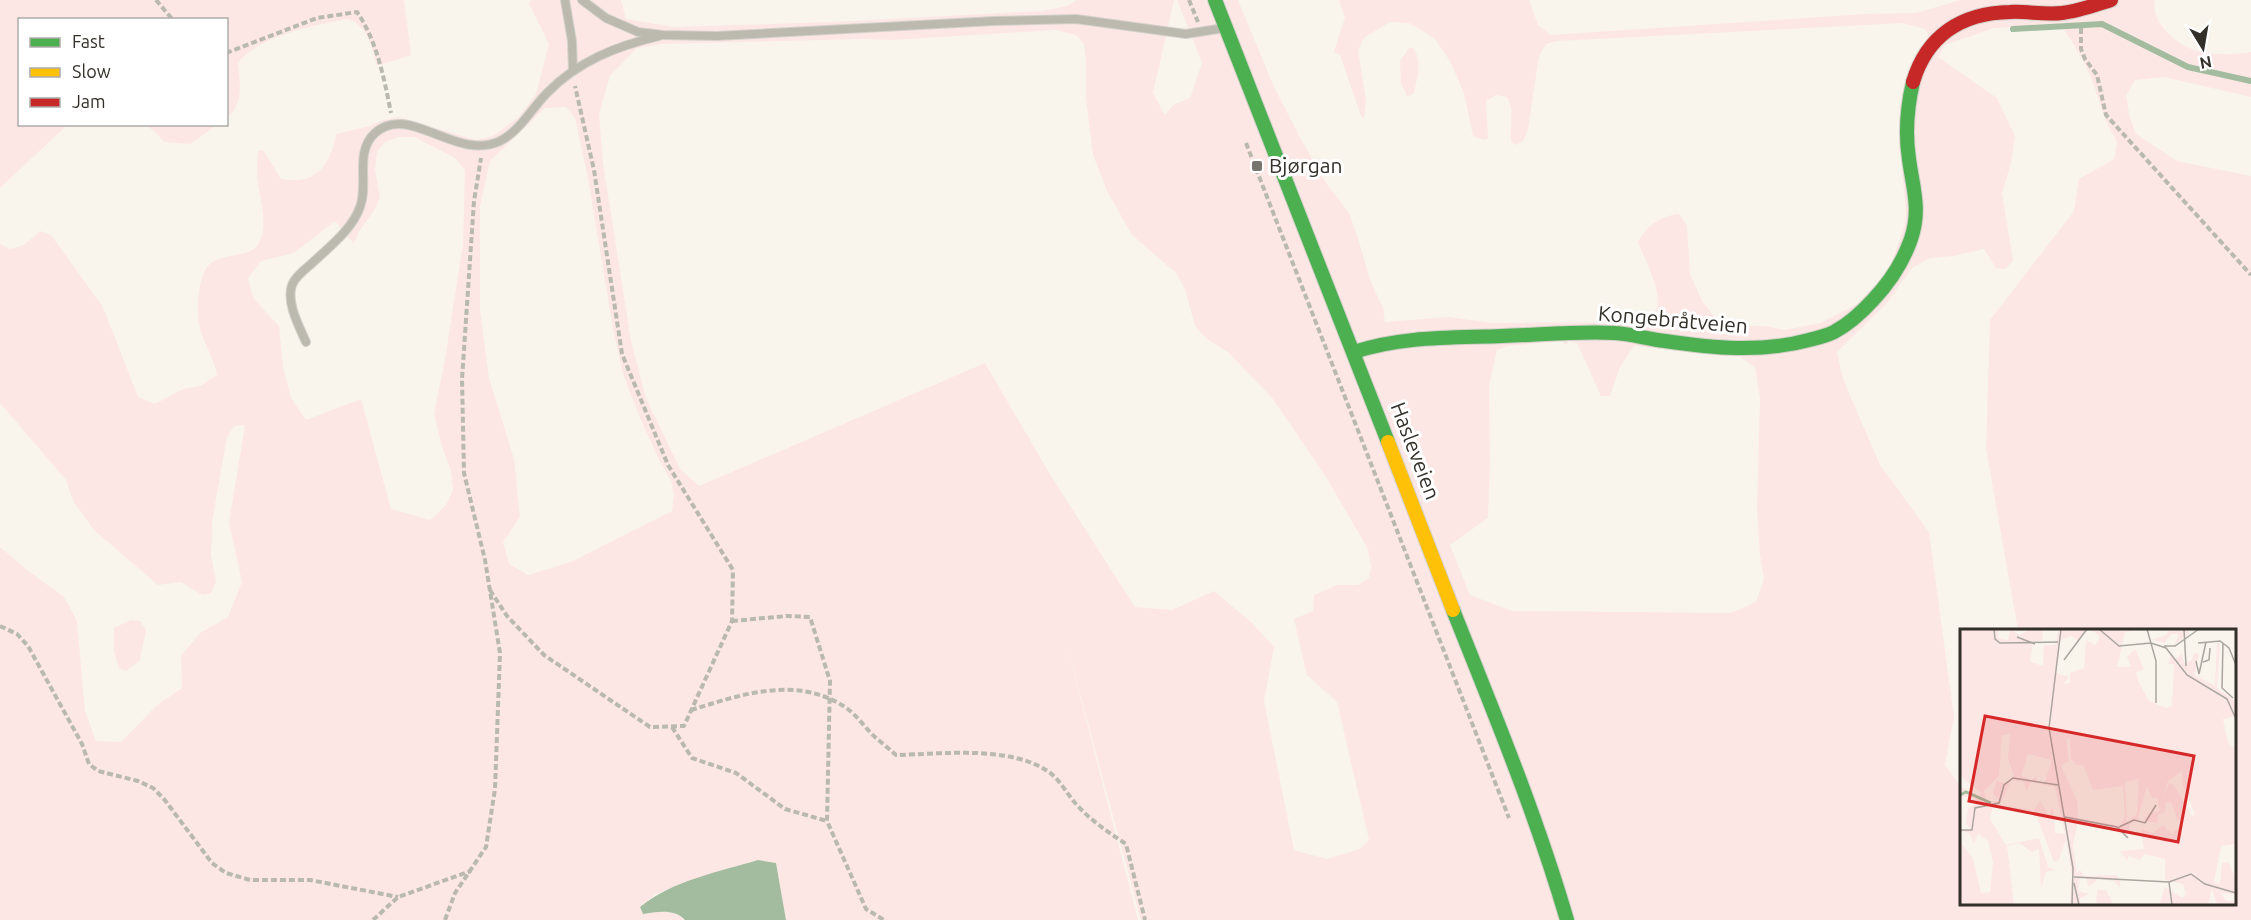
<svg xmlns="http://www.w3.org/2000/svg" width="2251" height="920" viewBox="0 0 2251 920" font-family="Ubuntu,sans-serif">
<rect width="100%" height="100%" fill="#f9f5ed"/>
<!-- green -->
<g fill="#fce7e5" fill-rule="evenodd">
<path d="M0,0H404L411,55L377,66C371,47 369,25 347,19C314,26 260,35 238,63C240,81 244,105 227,118L226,20H20V124L65,125L64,128L0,188Z"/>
<path d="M531,0H621L626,19L673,27L832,22L1042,11L1067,6L1077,0H1174L1153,93L1165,115L1173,105L1190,98L1202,63L1177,0H1238L1274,87L1301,139L1326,183L1349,213L1358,238L1370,280L1383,308L1385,322L1449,317L1492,323L1646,322C1673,307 1646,264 1638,242C1645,227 1662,215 1679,214L1687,225L1690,274L1702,301L1713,315L1738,326H1764L1785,330L1820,323L1857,304L1889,270L1905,225L1906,210L1902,172L1928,34L1925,29L1903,23L1558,41L1546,44L1539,56L1528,130L1523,141L1516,145L1512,143C1508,126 1516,114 1507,97L1496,95L1486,101L1488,138L1484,140L1473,136L1464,93L1450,61L1434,38L1409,23L1390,22L1365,37L1358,50L1366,100L1364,118L1361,116L1340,55L1334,52L1345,17L1339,0H1529L1538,25L1551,35L1865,14L1915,13L1961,0H2155C2150,23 2178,46 2198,51C2210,55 2239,55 2251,52V97L2164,77L2135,80L2126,96L2130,118L2136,134L2177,161L2251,176V920H1141L1066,642L1138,920H786L776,863L758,860L695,879L656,894L640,907L643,914C657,912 674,908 685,920H0V547L31,573L64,597L77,621L85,711L96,741L121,742L156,706L182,688L181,656L200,633L228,617L242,582L229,523L245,425L234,426L227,437L212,522L211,555L216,582L211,593L202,595L181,582L158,585L94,530L73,501L66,480L0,403V244L10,249L24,245L40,231L51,235L103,307L138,397L155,404L183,389L200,386L217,375C214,357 202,341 199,323C196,309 198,277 208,266C221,251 252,260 260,241C269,221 258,195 257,173C256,166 258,158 258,151L262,150L265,153L281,179C315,186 331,165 336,134L370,126L380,121L398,117L476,140L493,136L519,117L536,94L549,44L529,4ZM2061,25C2072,41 2082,57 2090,75C2099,98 2104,121 2117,142L2114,159L2079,179L2074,211L1990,320L1986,449L2018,630H2234V904H1962L1961,783H1958L1945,765L1954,717L1929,532L1880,465L1843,379L1837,352L1887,303L1912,268L1930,258L1953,256L1984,249L1996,268L2005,269L2013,261L2002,193L2011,163L2015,136L1997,98L1938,57L1945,45L1994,28ZM1056,30L1076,35L1084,44L1086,60V98L1093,155L1107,191L1132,235L1176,273L1185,289L1195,326L1208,340L1228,352L1273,399L1326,477L1368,549L1371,568L1369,578L1358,585H1337L1314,595L1313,611L1294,619L1307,675L1337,702L1369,840L1360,849L1327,859L1294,850L1264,701L1274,647L1251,622L1214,591L1172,610L1135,607L1051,476L985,363L699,486L680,469L646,398L631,341L603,163L599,114L610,76L637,48L662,44L864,39L893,40ZM566,107L575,118L588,178L613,329L623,374L640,418L660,462L671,480L674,495L672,511L571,562L528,575L509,564L503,542L520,517L514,459L489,378L480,310V206L490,161L545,108ZM399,137H414L455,158L465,170L463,244L445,359L434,414L443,450L451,471L453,490L446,505L430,520L391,509L361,399L306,420L291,398L283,367L279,326L253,298L248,278L261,261L294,253L335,221L354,244L358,233L373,212L380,198L375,170L377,152L385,142ZM1561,341L1566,345L1569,341L1577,343L1601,396H1610L1620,367L1634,346L1740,357L1755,367L1760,398L1757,511L1760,555L1764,579L1756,602L1731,613L1512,611L1470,595L1450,545L1488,518L1490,461L1489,386L1497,350L1508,346Z"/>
<path d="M1409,48H1413C1423,62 1417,78 1414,93L1408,97L1401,84L1400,61Z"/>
<polygon points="147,125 217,125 190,144 165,142"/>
<polygon points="131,620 140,621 146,630 140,660 126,671 119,668 114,652 114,628"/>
</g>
<!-- water -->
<path fill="#a3bc9f" d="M758,860L776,863L786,920H685C674,908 657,912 643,914L640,907C673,880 719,872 758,860Z"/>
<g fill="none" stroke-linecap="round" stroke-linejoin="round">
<!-- stream -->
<polyline stroke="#a3bc9f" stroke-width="6" points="2013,29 2102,24 2188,67 2251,81"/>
<defs>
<g id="lane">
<polyline points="565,0 572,41 573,71"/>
<polyline points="582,0 606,18 638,32 663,35 717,36 994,21 1076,19 1186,34 1224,28"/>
<path d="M306,342C299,326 286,303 292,285C295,277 304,270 310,265C328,248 352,230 360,207C369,184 354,152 375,133C409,102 456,162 500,141C520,131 532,108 547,93C578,61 617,46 659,36"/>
</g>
<g id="fast">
<polyline points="1215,0 1388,442"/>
<path d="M1354,352C1403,336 1451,338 1502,336C1540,335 1577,331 1615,333C1632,334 1648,339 1665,341C1712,348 1761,353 1809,340C1817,338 1826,336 1834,332C1849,324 1862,312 1873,300C1889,283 1903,262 1911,239C1921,209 1913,189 1909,159C1905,133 1907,108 1913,82"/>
<path d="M1453,610C1494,713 1536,814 1567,920"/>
</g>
<polyline id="slow" points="1388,442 1453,610"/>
<path id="jam" d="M1913,82C1927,35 1962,13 2010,12C2027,11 2044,15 2062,13C2079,11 2095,5 2111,0"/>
</defs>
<!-- lane casing -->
<use href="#lane" stroke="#d5d1cb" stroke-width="10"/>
<!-- fast casing -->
<use href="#fast" stroke="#d5d1cb" stroke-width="16"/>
<!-- slow casing -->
<use href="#slow" stroke="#d5d1cb" stroke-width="16"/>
<!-- jam casing -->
<use href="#jam" stroke="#d5d1cb" stroke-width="16"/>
<!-- path -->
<g stroke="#b9b9ae" stroke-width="4" stroke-dasharray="6 3" stroke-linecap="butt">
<polyline points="156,0 173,20"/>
<polyline points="1189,0 1198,22"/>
<polyline points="2081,28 2081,49 2085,59 2097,75 2106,115 2251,275"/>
<path d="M226,53L317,18L357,12C377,41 384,78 391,113"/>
<polyline points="1246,143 1509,818"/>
<polyline points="490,590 507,616 544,655 650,727 684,726 732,621 733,570 668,465 622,354 594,170 575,86"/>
<polyline points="732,621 787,616 810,617 830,681 827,821 866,909 884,920"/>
<polyline points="0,626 17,634 28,646 82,744 89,764 98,771 138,781 153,788 164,799 212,863 226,873 250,880 310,880 398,897"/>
<path d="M691,710C743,694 800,674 849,710C859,718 866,729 875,737C882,743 889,749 896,755C942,754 1010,745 1049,772C1060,780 1067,794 1076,804C1090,820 1108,832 1126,844L1145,920"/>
<polyline points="672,727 692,758 736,773 785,809 827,821"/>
<polyline points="373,920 398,897 471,871"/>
<polyline points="445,920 455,893 486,847 495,789 500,653 485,560 464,473 462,379 474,201 481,158"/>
</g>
<!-- lane -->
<use href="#lane" stroke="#bcbaaf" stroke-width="8"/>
<!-- fast -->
<use href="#fast" stroke="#4caf50" stroke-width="14"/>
<!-- slow -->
<use href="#slow" stroke="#ffc107" stroke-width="14"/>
<!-- jam -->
<use href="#jam" stroke="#c62828" stroke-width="14"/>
</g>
<!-- markers -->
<rect fill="#78746e" stroke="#fff" stroke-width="2" x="1251" y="160" width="12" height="12" rx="3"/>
<g text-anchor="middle" stroke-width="6" stroke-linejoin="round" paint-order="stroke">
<!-- poi labels -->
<g font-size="21" fill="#332f29" stroke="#fff" text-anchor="start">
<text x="1269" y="173">Bjørgan</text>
</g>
<!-- street labels -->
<g font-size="21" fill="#332f29" stroke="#fff">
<text transform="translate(1673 320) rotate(5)" y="7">Kongebråtveien</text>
<text transform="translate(1415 451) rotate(69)" y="7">Hasleveien</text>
</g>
</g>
<!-- overview -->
<g transform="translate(1960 629)">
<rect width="276" height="276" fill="#f9f5ed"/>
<path d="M0,0H38V9L48,11L50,0L60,6L69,0H82L83,11L73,14L70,33L83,37L84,16H95L99,0H126L118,12L111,7L101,11L96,44L109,48L104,55L110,54V44L124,39L126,11L135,16L139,11V6L129,0H182L165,3L157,38H171L167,28L175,20L184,40L176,44L178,52L189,72L206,79L212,77L214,35H208L211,25L215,30L222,25L224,34L232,31L234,24L239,25L235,46L255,57L257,13L260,15L257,59L276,73V87L263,90L268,114L276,120V215L261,217L254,253L260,255L262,234L268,233L274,245L276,265L261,264L266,272H276V276H257L252,259L248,276H199L205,258L222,269L226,265L223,255L205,251V230L185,225L180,231L168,227V232L160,222L184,220L181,200L193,204L203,196L212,205L224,193L217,190L211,173L205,174V183L198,186L197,194L176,191L170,195L168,204L156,198L118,193L113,216L117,244L120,241L124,247L156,246L160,251V258L154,252L138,250L129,258L126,249H120L118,262L129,265L120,269V276H110L112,247L106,210L99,231L94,233L75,182L33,178L30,190L46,216L79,209L88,238L95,241L86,243L81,259L79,220L72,223L59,214L47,217L54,276H0V213L13,229L21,264L30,263L33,233L28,212L18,205L14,214L9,204L0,202L10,200L6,194L8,179L18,174L15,168H0V158L18,167L22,164L0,147ZM50,105L48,129L54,147L45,154L36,152L33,164L39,172L27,173L24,162L39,147L42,106ZM110,109L111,130L116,136H123L133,161L163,157L165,187L160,197L118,189L117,171L101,137L109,132L106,110ZM68,125L92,131L85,153H78L76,147L72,151L61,147ZM222,142V154L235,185L232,187L214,156L209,154L203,169L208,152ZM179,150L177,185L167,193L165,153ZM51,151L64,153L66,163L71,153L95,158L105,205L95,204L93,177L89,186L80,172L74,181L40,176ZM187,157L192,169H197L200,182L189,184L182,193L178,189ZM210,0H228L229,5L214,16L219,5H211L205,14L191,11L206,6ZM137,261H146L153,276H136Z" fill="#fce7e5" fill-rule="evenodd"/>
<path fill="none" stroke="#a3bc9f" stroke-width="3" d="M0,166L6,163L31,174"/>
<path fill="none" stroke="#aaa69f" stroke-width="1.5" d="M34,0L35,10L40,14L98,13M101,0L89,99L113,239L112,276M139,0L159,17L191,14L206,19L227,46L267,70L276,90M187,0L196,32V74M224,0L226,37M57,8L75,15M238,14L260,12L269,19L276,36M263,14L262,59L273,69M204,17H215L239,0M104,31L127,0M236,32L239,45L246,13M243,33L249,31L250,19M105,188L157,198L168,209M159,198L174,191L185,194L196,176M0,201H12L15,179L39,174L44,156L53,149L98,156M114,248L209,253L231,245L245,255L276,264M209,253L212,276M114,254L119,276"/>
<path fill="#d62828" fill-opacity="0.15" stroke="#d62828" stroke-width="3" d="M25,87L234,127L218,213L9,172Z"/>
<rect width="276" height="276" fill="none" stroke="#332f29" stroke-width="3"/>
</g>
<!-- legend -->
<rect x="18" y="18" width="210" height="108" fill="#ffffff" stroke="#adaca9" stroke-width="1.5"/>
<rect x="30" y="38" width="30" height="9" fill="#4caf50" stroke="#adaca9" stroke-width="1.5"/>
<text x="72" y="48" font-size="18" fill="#332f29">Fast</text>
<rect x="30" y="68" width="30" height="9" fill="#ffc107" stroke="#adaca9" stroke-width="1.5"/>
<text x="72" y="78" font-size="18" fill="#332f29">Slow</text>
<rect x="30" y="98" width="30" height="9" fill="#c62828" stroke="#adaca9" stroke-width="1.5"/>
<text x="72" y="108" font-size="18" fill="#332f29">Jam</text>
<!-- north arrow -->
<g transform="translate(2203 48) rotate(169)" stroke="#ffffff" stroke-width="4.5" paint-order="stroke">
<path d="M0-4.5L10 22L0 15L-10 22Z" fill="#332f29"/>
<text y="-9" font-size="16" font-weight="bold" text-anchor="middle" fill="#332f29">N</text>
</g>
</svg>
